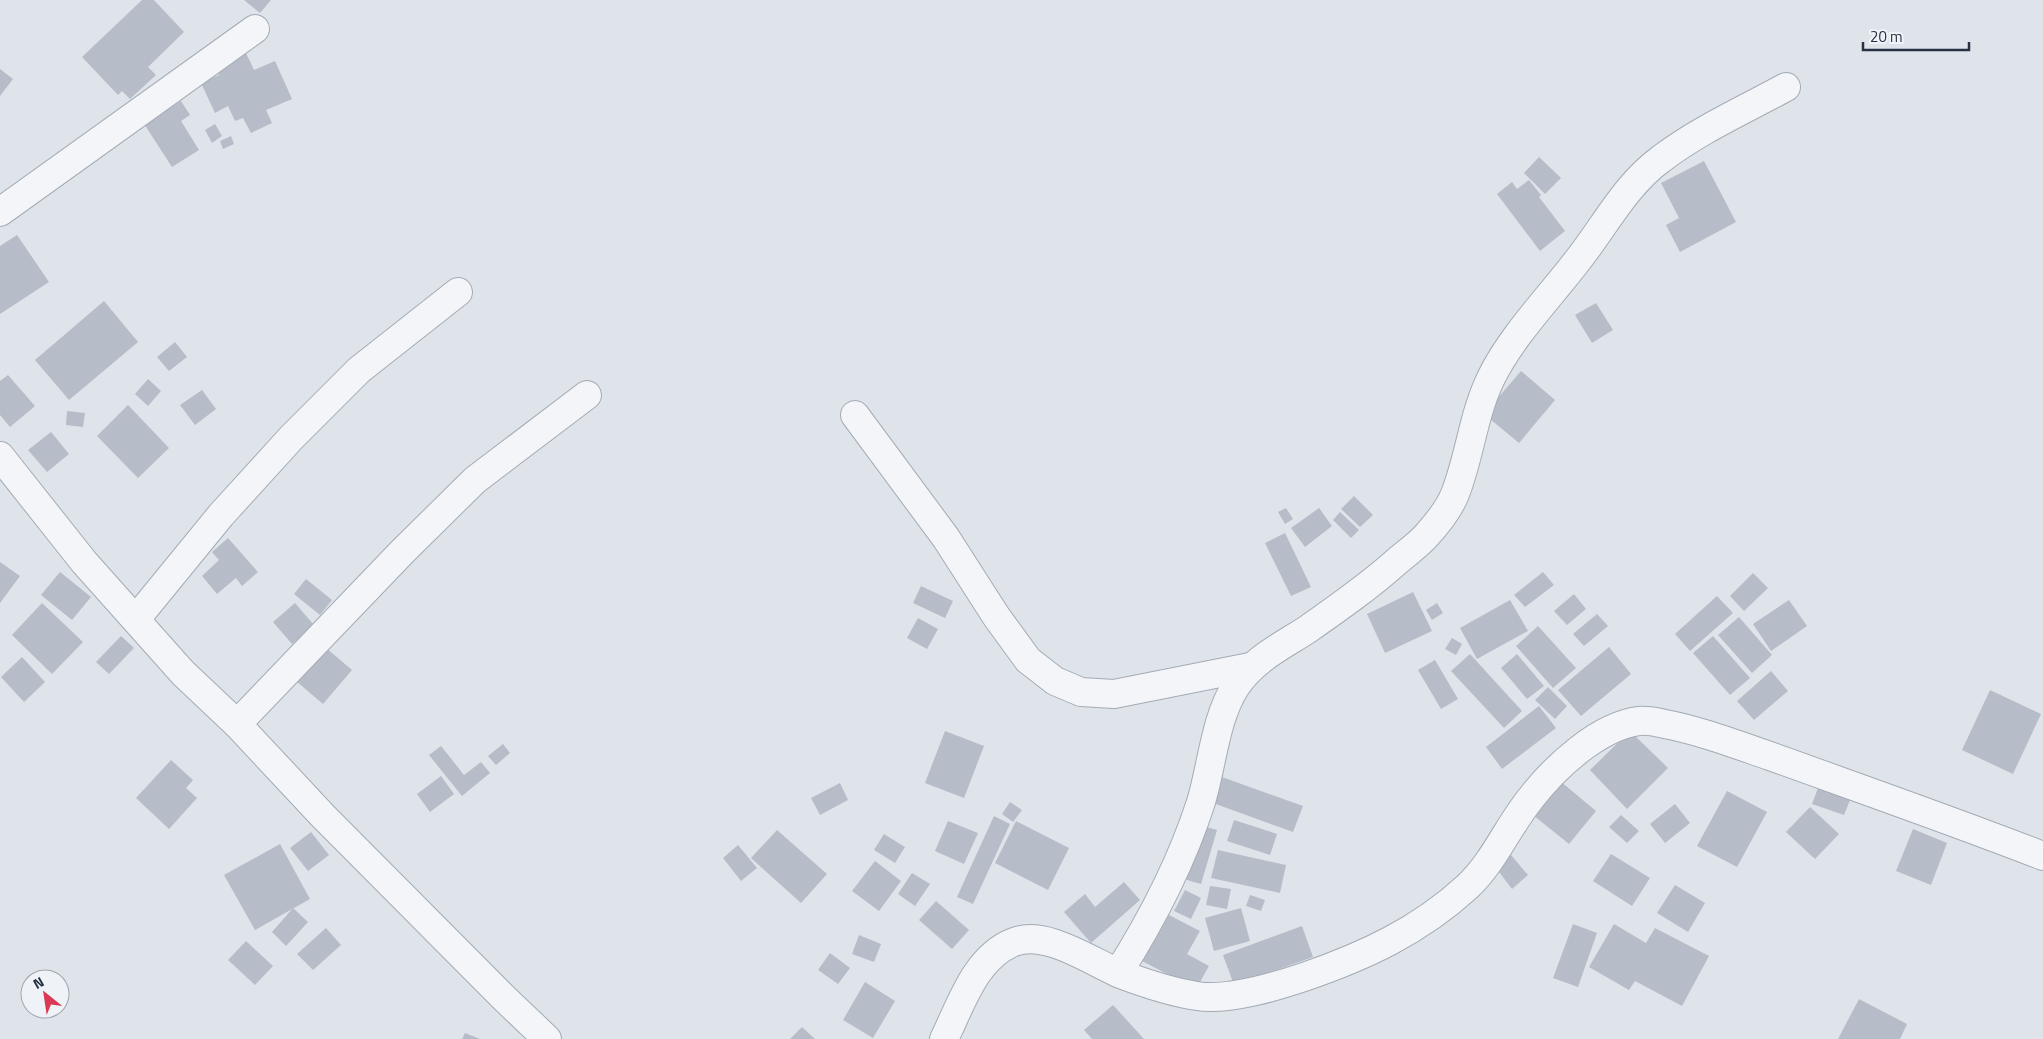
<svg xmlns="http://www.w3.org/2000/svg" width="2043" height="1039" viewBox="0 0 2043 1039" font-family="'Titillium Web',sans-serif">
<rect width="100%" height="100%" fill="#dfe4ea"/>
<!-- building -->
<g fill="#b6bdc8">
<polygon points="142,0 154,0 184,32 148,67 156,75 130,99 122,91 118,95 82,57"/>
<polygon points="244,0 271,0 260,13"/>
<polygon points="246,53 254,70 275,61 292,99 266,110 272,123 251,133 243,118 235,121 228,106 215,113 201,83 219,75 215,67"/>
<polygon points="0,69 13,79 0,96"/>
<polygon points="164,99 170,108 181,101 190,115 181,121 199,150 172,167 139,116"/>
<polygon points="215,124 222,136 212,143 205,130"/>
<polygon points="231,136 234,144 223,149 220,141"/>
<polygon points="1539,157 1561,178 1545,194 1524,173"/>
<polygon points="1704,161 1736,222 1680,252 1666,225 1679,218 1661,183"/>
<polygon points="1529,180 1541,195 1539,197 1565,231 1540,251 1497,194 1512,182 1517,189"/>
<polygon points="17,235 49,282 0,314 0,246"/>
<polygon points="104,301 138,342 69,400 35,360"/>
<polygon points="1596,303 1613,330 1592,343 1575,315"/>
<polygon points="175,342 187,357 169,371 157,357"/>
<polygon points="1521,371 1555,400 1519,443 1484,414"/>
<polygon points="8,375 35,406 10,427 0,415 0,381"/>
<polygon points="148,379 161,391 148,406 135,394"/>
<polygon points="202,390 216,409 195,425 180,405"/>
<polygon points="128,405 169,448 138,478 97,436"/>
<polygon points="67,411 85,413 83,427 66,425"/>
<polygon points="51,432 69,454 47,472 28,450"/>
<polygon points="1354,496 1373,515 1360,527 1341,509"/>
<polygon points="1286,508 1293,519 1285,524 1278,512"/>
<polygon points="1319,508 1332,526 1305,547 1291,528"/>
<polygon points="1340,512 1359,530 1351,538 1333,520"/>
<polygon points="1285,533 1311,587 1291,596 1265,543"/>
<polygon points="228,538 258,572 242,586 236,578 217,594 202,576 219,560 212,552"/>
<polygon points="0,562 20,576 0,603"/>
<polygon points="60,572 91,597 72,620 41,595"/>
<polygon points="1543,572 1554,585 1525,607 1514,595"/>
<polygon points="1753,573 1768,588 1744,611 1730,596"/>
<polygon points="306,579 332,600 320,615 294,594"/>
<polygon points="921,586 953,601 945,618 913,603"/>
<polygon points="1413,592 1432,631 1385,653 1367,614"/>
<polygon points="1574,594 1586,609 1567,625 1554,611"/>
<polygon points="1717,596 1733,613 1690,651 1675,634"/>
<polygon points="1510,600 1528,631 1477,659 1460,628"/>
<polygon points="1789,600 1807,626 1771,651 1753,624"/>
<polygon points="42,603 83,642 52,674 12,635"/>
<polygon points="295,603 314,625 292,644 273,622"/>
<polygon points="1437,603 1443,613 1432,620 1426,610"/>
<polygon points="1597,614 1608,626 1584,646 1573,634"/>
<polygon points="1739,617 1772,655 1752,673 1718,635"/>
<polygon points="918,618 938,629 927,649 907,638"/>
<polygon points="1538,626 1576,668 1553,688 1516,646"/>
<polygon points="121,636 134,648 109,674 96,662"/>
<polygon points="1713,636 1750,678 1730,695 1693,653"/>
<polygon points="1452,638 1462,644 1456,655 1445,649"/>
<polygon points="325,647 352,670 323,704 296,681"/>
<polygon points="1609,647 1631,674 1581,716 1558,690"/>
<polygon points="1470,654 1522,711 1504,728 1451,671"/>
<polygon points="1517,654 1544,686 1527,699 1501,668"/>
<polygon points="22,657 45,682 24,702 1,677"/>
<polygon points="1435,660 1458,699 1441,709 1418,670"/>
<polygon points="1771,671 1788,691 1754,720 1737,701"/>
<polygon points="1548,687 1567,706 1555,719 1535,700"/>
<polygon points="1990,690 2041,714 2013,774 1962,750"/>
<polygon points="1539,706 1556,728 1502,769 1486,747"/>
<polygon points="945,731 984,746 964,798 925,783"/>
<polygon points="1630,731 1668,768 1627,809 1590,770"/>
<polygon points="503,744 510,753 496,765 488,756"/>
<polygon points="441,746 464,775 481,762 490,773 462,796 429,755"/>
<polygon points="171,760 193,780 186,788 197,798 169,829 136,798"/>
<polygon points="441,776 454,794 430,812 417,794"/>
<polygon points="1222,777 1303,806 1293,832 1213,803"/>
<polygon points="1560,781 1596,811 1569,844 1533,815"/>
<polygon points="840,783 848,800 820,815 811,798"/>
<polygon points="1820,783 1852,795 1844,815 1812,804"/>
<polygon points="1727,791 1767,812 1737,867 1697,846"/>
<polygon points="1010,802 1022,810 1013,822 1002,814"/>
<polygon points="1675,804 1690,823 1665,843 1650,824"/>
<polygon points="1810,807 1839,834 1815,859 1786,832"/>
<polygon points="1621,815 1639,831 1627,843 1609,827"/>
<polygon points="994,816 1010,824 973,904 957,897"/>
<polygon points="1234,820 1277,834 1270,855 1227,841"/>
<polygon points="948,821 978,833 964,864 935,851"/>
<polygon points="1016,821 1069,848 1048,890 995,863"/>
<polygon points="1196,824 1217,830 1201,884 1180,878"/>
<polygon points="1913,829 1947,843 1931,885 1896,871"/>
<polygon points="777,830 827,874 801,903 751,858"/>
<polygon points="311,832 329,855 308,871 290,848"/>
<polygon points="884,834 905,847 895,863 874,850"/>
<polygon points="280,844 310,899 255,930 224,875"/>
<polygon points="738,845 757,868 741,881 723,858"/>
<polygon points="1218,850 1286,865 1280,893 1211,878"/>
<polygon points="1611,854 1650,878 1632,906 1593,881"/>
<polygon points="1511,855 1528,875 1512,889 1496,868"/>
<polygon points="875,861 901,881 879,911 852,891"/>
<polygon points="912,873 930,884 915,906 898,894"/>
<polygon points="1124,882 1140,900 1091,943 1064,912 1085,894 1095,907"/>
<polygon points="1675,885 1705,903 1688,932 1657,913"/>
<polygon points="1210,886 1231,889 1227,909 1206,905"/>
<polygon points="1185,890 1201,898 1191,919 1174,911"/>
<polygon points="1250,895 1265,900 1261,911 1246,906"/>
<polygon points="936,901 969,930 952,949 919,920"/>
<polygon points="293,908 308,922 286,946 272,932"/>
<polygon points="1241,908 1250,941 1214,951 1205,918"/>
<polygon points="1165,913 1200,931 1187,954 1209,966 1196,989 1140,960"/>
<polygon points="1573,924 1597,933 1578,987 1553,978"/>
<polygon points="1614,924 1646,943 1655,928 1709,956 1682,1006 1635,981 1629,990 1589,967"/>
<polygon points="1302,926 1313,957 1234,985 1223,955"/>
<polygon points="326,928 341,945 313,970 297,954"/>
<polygon points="859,935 881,944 874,962 852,954"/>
<polygon points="246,941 273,966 255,985 228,960"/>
<polygon points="830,953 850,968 838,984 818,970"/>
<polygon points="865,982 895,1001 873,1038 843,1020"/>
<polygon points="1859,999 1907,1024 1900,1039 1838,1039"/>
<polygon points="1113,1005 1144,1039 1092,1039 1084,1030"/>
<polygon points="802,1027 815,1039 790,1039"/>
<polygon points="465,1033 480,1039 462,1039"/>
</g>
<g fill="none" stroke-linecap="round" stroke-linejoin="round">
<defs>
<g id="minor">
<polyline points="0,212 255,29"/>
<polyline points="855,415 946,538 996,616 1028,660 1055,681 1081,692 1114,694 1250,667"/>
<polyline points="0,456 84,562 183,673 237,724 323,816 502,996 547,1039"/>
<polyline points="136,619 221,515 291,438 359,370 458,292"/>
<polyline points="237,724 403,551 475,480 587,395"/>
<path d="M1118,973C1153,918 1181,864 1201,802C1212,766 1215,718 1236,686C1254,659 1282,646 1308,629C1338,608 1368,587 1395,563C1405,554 1417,546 1426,536C1437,524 1449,509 1455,494C1470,456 1473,415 1491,378C1513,333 1554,293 1584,252C1608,220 1628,183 1661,159C1699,130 1744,110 1786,87"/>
<path d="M944,1039C961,1005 975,957 1014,942C1046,929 1093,963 1123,975C1147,984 1171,992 1197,996C1228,1001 1274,987 1304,977C1365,956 1419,931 1467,887C1494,862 1508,826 1531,798C1555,767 1599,726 1639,721C1648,720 1656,722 1665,724C1701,731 1735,744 1770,756C1861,789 1953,821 2043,856"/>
</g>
</defs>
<!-- minor casing -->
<use href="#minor" stroke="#a4abb5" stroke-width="30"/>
<!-- minor -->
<use href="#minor" stroke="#f3f5f8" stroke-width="28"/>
</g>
<!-- north arrow -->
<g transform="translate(45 994) rotate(330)"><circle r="24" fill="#eff3f7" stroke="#9fa5af"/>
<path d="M0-4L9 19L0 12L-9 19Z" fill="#db3853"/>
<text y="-8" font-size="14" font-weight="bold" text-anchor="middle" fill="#273143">N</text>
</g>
<!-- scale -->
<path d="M1863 42v8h106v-8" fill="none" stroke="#273143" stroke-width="2.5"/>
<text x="1870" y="42" font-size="15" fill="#273143" stroke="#eff3f7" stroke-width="4" paint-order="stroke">20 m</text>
</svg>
